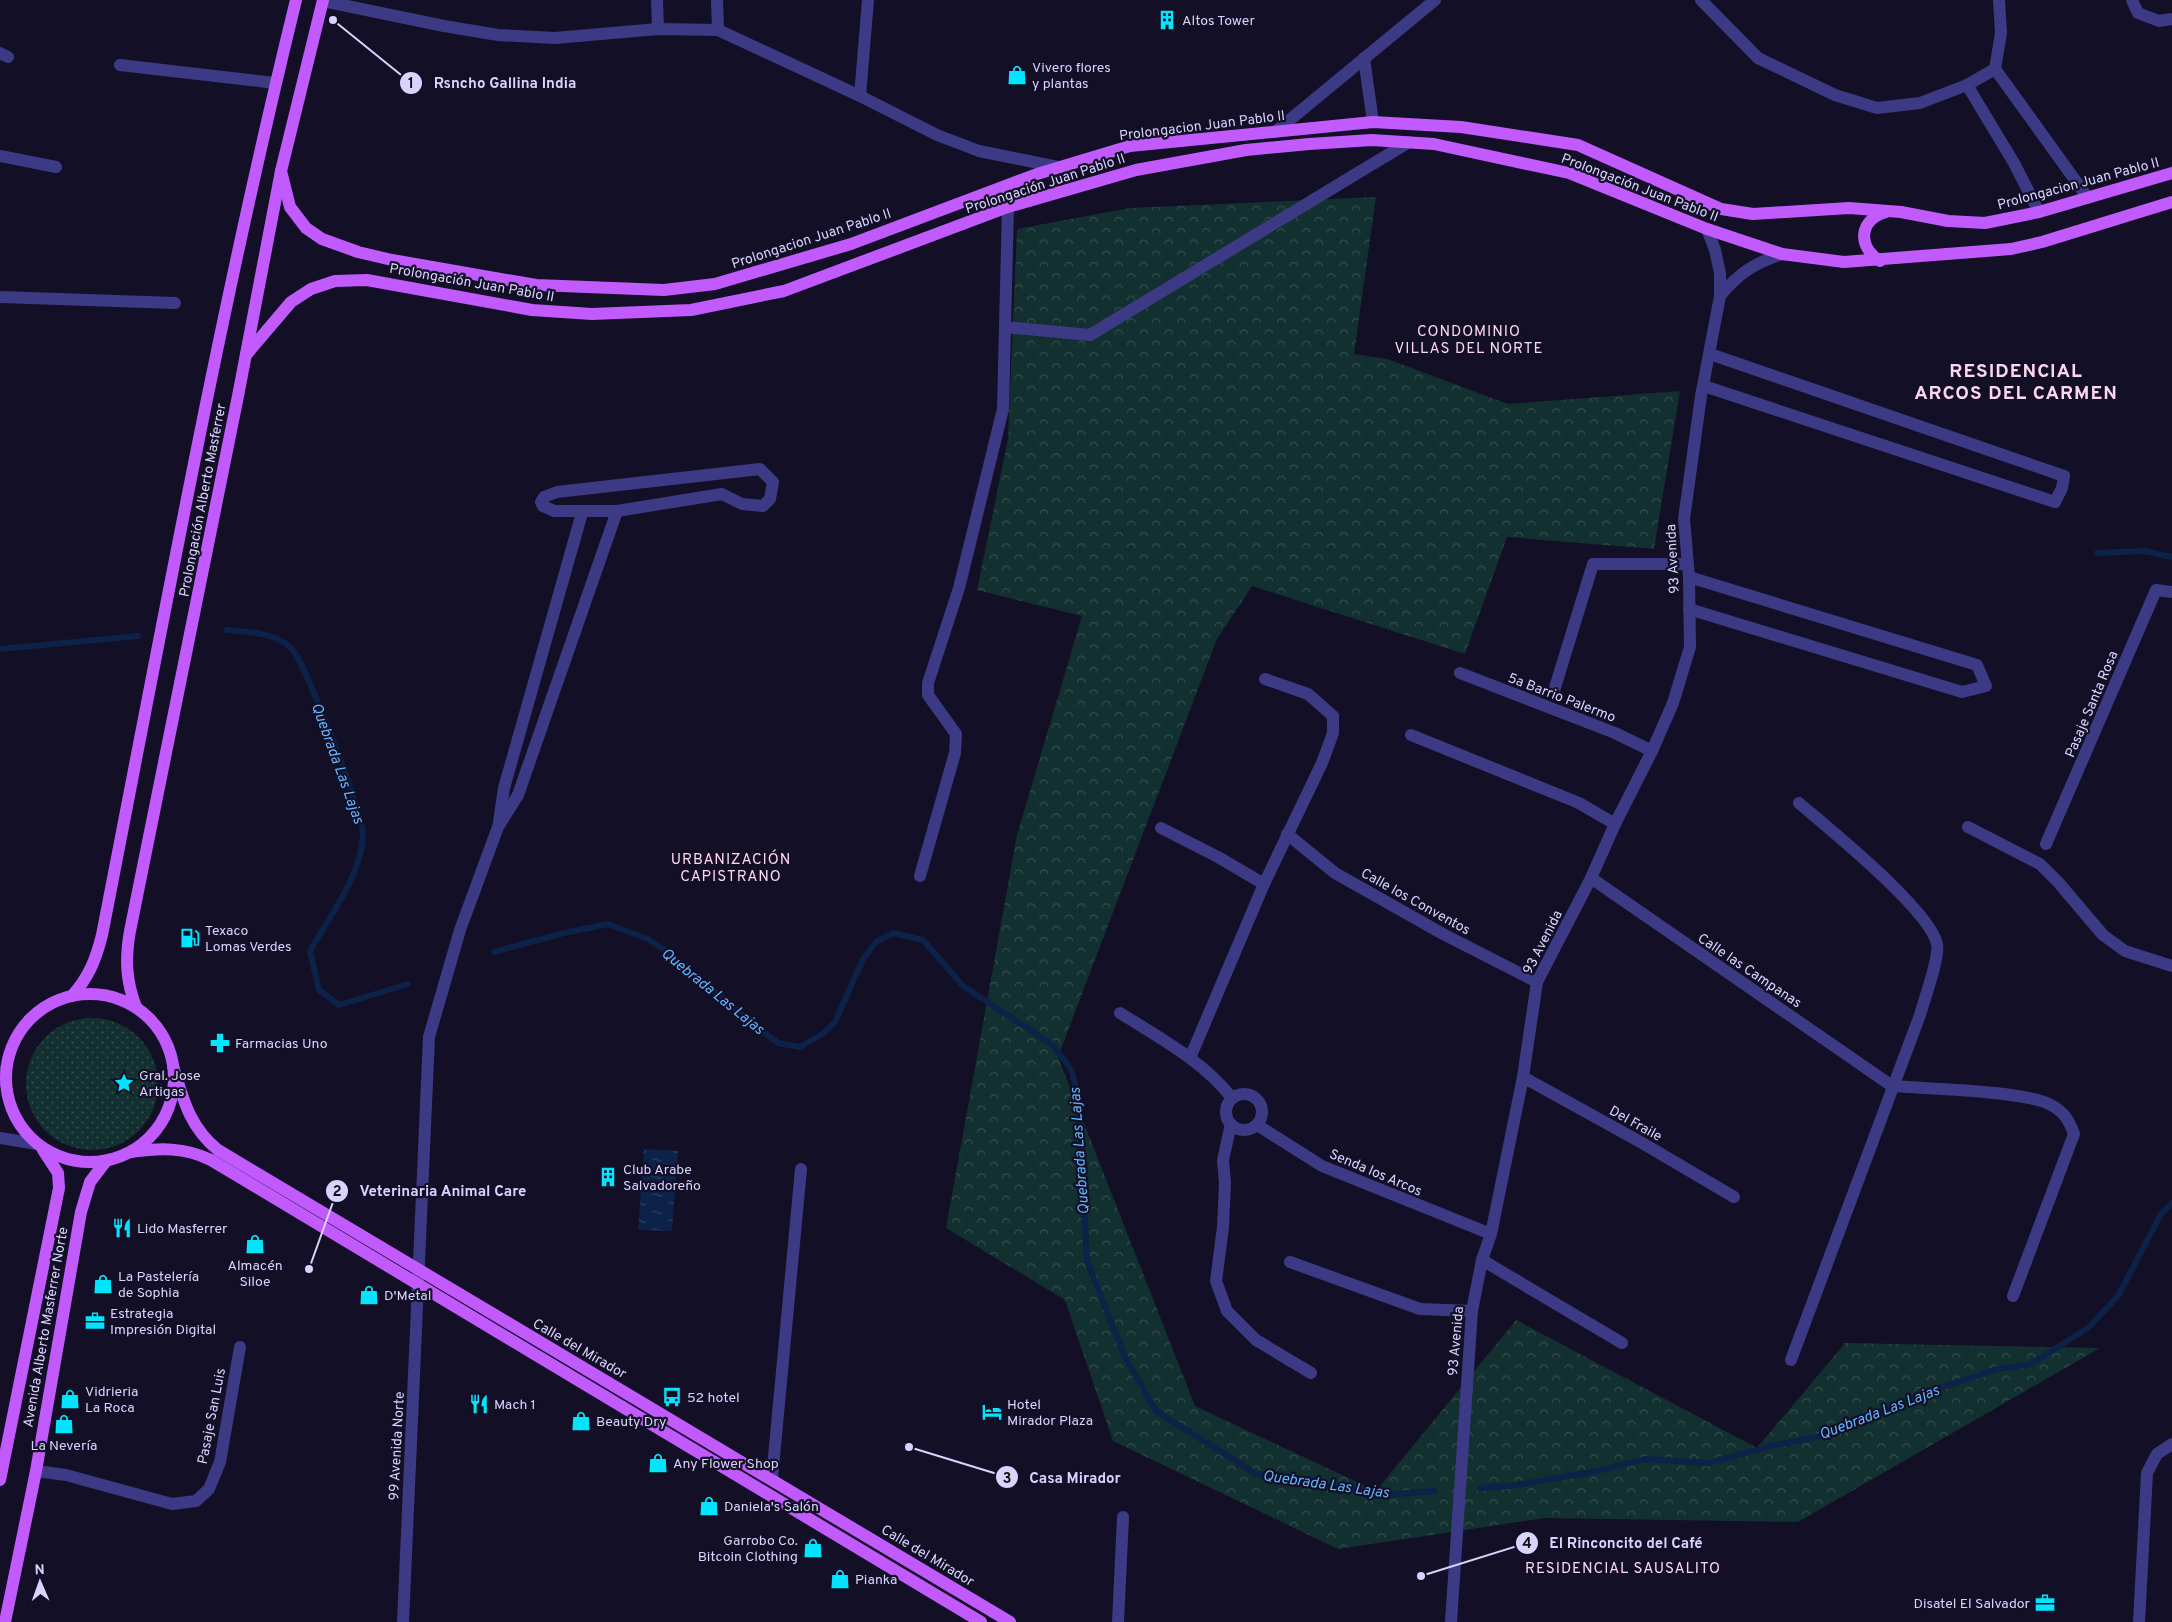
<svg xmlns="http://www.w3.org/2000/svg" width="2172" height="1622" viewBox="0 0 2172 1622" font-family="Overpass,sans-serif">
<defs>
<pattern id="forest-crowns" width="20" height="18" patternUnits="userSpaceOnUse" patternTransform="scale(1.25)"><rect width="20" height="18" fill="#12302f"/><path d="M2 6a3 3 0 1 1 6 0M12 15a3 3 0 1 1 6 0" fill="none" stroke="#344d4e"/></pattern>
<pattern id="park-dots" width="8" height="8" patternUnits="userSpaceOnUse" patternTransform="scale(1.25)"><rect width="8" height="8" fill="#12302f"/><path d="M2 2h.1M6 6h.1" fill="none" stroke="#344d4e" stroke-width="1.8" stroke-linecap="round"/></pattern>
<pattern id="water-ripples" width="26" height="14" patternUnits="userSpaceOnUse" patternTransform="scale(1.25)"><rect width="26" height="14" fill="#0c2248"/><path d="M2 4q2-2 4 0t4 0M15 11q2-2 4 0t4 0" fill="none" stroke="#2f4163"/></pattern>
</defs>
<rect width="100%" height="100%" fill="#130f26"/>
<!-- forest -->
<polygon fill="url(#forest-crowns)" points="1376,197 1354,354 1387,359 1508,404 1680,391 1654,549 1507,537 1465,654 1252,586 1217,639 1058,1057 1195,1406 1376,1491 1516,1320 1757,1448 1845,1343 2100,1348 1798,1522 1545,1518 1338,1549 1113,1441 1065,1300 946,1228 1017,835 1082,616 977,590 1008,439 1017,229 1130,208"/>
<!-- park -->
<circle fill="url(#park-dots)" cx="92" cy="1084" r="66"/>
<!-- water -->
<polygon fill="url(#water-ripples)" points="644,1149 678,1151 672,1231 638,1230"/>
<g fill="none" stroke-linecap="round" stroke-linejoin="round">
<!-- stream -->
<g stroke="#0c2248" stroke-width="6">
<polyline points="2097,553 2144,551 2172,557"/>
<path d="M227,630C249,632 274,632 291,648C305,661 364,816 363,835C361,877 330,915 310,951L319,990L339,1005L408,984"/>
<polyline points="0,649 138,636"/>
<polyline points="494,952 564,933 608,924 648,939 673,956 753,1024 778,1043 800,1047 824,1033 835,1022 863,959 876,942 893,933 923,940 963,986 1053,1045 1072,1071 1078,1098 1087,1261 1125,1357 1156,1411 1256,1474 1386,1495 1434,1491"/>
<polyline points="1480,1488 1511,1486 1597,1471 1646,1459 1709,1463 1771,1446 1827,1435 1912,1397 1998,1369 2031,1364 2088,1328 2118,1296 2161,1214 2172,1203"/>
</g>
<!-- minor -->
<g stroke="#3d3a85" stroke-width="12">
<polyline points="657,0 658,29"/>
<polyline points="717,0 718,30"/>
<polyline points="1701,0 1758,58 1835,95 1877,108 1920,103 1967,85 1995,69"/>
<polyline points="1999,0 2001,33 1995,69 2088,198"/>
<polyline points="2132,0 2138,13 2159,21 2172,19"/>
<polyline points="323,1 444,26 498,35 555,38 658,29 718,30 860,96 937,135 979,151 1058,167"/>
<polyline points="0,53 8,57"/>
<polyline points="1364,58 1373,122"/>
<polyline points="120,65 275,83"/>
<polyline points="1967,85 2014,163 2039,212"/>
<polyline points="860,96 868,0"/>
<polyline points="1275,132 1435,0"/>
<polyline points="0,156 56,167"/>
<path d="M1720,296C1739,273 1753,264 1782,254"/>
<polyline points="0,297 175,303"/>
<polyline points="1005,327 1008,207"/>
<polyline points="1704,386 2055,502 2062,488 2064,476 1710,354"/>
<polygon points="760,469 773,482 770,499 763,506 742,504 722,494 617,511 554,511 543,506 541,502 544,497 557,492"/>
<polyline points="1689,609 1962,692 1986,686 1977,665 1689,577"/>
<polyline points="1460,673 1615,733 1652,751"/>
<polyline points="1553,694 1593,564 1688,564"/>
<polyline points="1411,735 1579,803 1615,824"/>
<polyline points="499,822 504,788 582,513"/>
<polyline points="1968,827 2040,864 2058,882 2103,935 2125,951 2172,966"/>
<polyline points="1161,828 1218,857 1264,884"/>
<polyline points="1287,834 1335,873 1443,934 1537,982"/>
<polyline points="2046,844 2156,590 2172,592"/>
<polyline points="920,876 955,753 956,734 928,695 928,683 959,588 1003,409 1005,327 1090,335 1409,142"/>
<polyline points="1591,878 1892,1086"/>
<path d="M1120,1013C1160,1038 1203,1061 1232,1098"/>
<polyline points="1190,1058 1264,884 1322,763 1333,733 1333,716 1308,694 1265,679"/>
<polyline points="1523,1077 1644,1144 1734,1197"/>
<polyline points="0,1080 6,1068"/>
<path d="M1892,1086C1928,1089 2022,1090 2051,1105C2064,1112 2069,1120 2074,1134L2013,1296"/>
<circle cx="1244" cy="1112" r="18"/>
<polyline points="1231,1124 1223,1160 1225,1183 1223,1227 1216,1281 1227,1311 1256,1340 1311,1373"/>
<polyline points="1257,1125 1322,1166 1491,1234"/>
<polyline points="0,1138 37,1144"/>
<polyline points="1482,1260 1622,1343"/>
<polyline points="1290,1262 1420,1309 1472,1311"/>
<path d="M1791,1360L1920,1015C1924,1000 1940,957 1937,944C1930,910 1828,828 1799,803"/>
<polyline points="36,1471 66,1475 172,1504 196,1501 209,1489 220,1462 240,1347"/>
<polyline points="772,1478 801,1169"/>
<polyline points="403,1622 429,1037 460,930 498,827 518,795 617,511"/>
<polyline points="1118,1622 1123,1517"/>
<polyline points="1451,1622 1472,1311 1482,1260 1491,1234 1523,1077 1537,982 1591,878 1615,824 1652,751 1673,703 1690,647 1689,577 1684,519 1701,396 1720,296 1720,273 1715,250 1707,229"/>
<polyline points="2139,1622 2147,1473 2157,1454 2172,1444"/>
</g>
<!-- major -->
<g stroke="#c25bff" stroke-width="12">
<polyline points="281,171 290,207 306,228 322,239 358,252 392,260 536,285 664,290 715,284 851,244 1037,174 1130,146 1373,122 1461,127 1578,145 1721,209 1753,214 1849,208 1901,212 1948,221 1985,223 2039,212 2172,173"/>
<path d="M1880,261C1857,246 1859,220 1886,212"/>
<polyline points="246,355 291,302 311,289 335,281 367,280 532,310 592,314 691,310 784,291 1008,207 1136,170 1246,150 1309,144 1372,140 1434,144 1569,173 1707,229 1782,254 1844,262 2011,249 2042,242 2172,202"/>
<circle cx="90" cy="1078" r="84"/>
<path d="M72,996C89,977 96,959 102,935C163,623 220,309 296,0"/>
<path d="M136,1007C126,981 125,959 130,931L238,396L281,171L323,0"/>
<path d="M173,1066C183,1099 190,1128 218,1150L1010,1622"/>
<path d="M131,1152C160,1148 184,1147 211,1160L981,1622"/>
<polyline points="0,1480 59,1188 58,1173 43,1150"/>
<polyline points="5,1622 36,1471 81,1212 90,1182 106,1161"/>
</g>
</g>
<!-- icons -->
<defs>
<symbol id="building-bare" viewBox="-9 -9 18 18"><path d="M-4-6H4V6H1V3H-1V6H-4ZM-2.5-4.3h1.7v1.8h-1.7ZM.8-4.3h1.7v1.8H.8ZM-2.5-1h1.7V.8h-1.7ZM.8-1h1.7V.8H.8Z" fill="#00e5ff" stroke="#130f26" stroke-width="2.5" paint-order="stroke"/></symbol>
<symbol id="shop-bare" viewBox="-9 -9 18 18"><path d="M-5-2.5h2.3a2.7 3.5 0 0 1 5.4 0H5L5.5 6h-11ZM-1.5-2.5h3a1.5 2.3 0 0 0-3 0Z" fill="#00e5ff" stroke="#130f26" stroke-width="2.5" paint-order="stroke"/></symbol>
<symbol id="fuel-bare" viewBox="-9 -9 18 18"><path d="M-5.5-6h7V0h2V4h1.3V-2.5L3-4.5l.8-.8L6-3V5H2.5V1h-1V6h-7ZM-4.2-4.7v3.2H.2V-4.7Z" fill="#00e5ff" stroke="#130f26" stroke-width="2.5" paint-order="stroke"/></symbol>
<symbol id="pharmacy-bare" viewBox="-9 -9 18 18"><path d="M-2-6h4v4h4v4h-4v4h-4v-4h-4v-4h4Z" fill="#00e5ff" stroke="#130f26" stroke-width="2.5" paint-order="stroke"/></symbol>
<symbol id="sight-bare" viewBox="-9 -9 18 18"><path d="M0-6L1.8-2.2L6-1.7L2.9 1.2L3.7 5.4L0 3.3L-3.7 5.4L-2.9 1.2L-6-1.7L-1.8-2.2Z" fill="#00e5ff" stroke="#130f26" stroke-width="2.5" paint-order="stroke"/></symbol>
<symbol id="restaurant-bare" viewBox="-9 -9 18 18"><path d="M-5-6h1v4h1v-4h1v4h1v-4h1v5L-1.5 .5V6h-2V.5L-5-1ZM5-6V6H3V1.5H1.5Q1.5-4 5-6Z" fill="#00e5ff" stroke="#130f26" stroke-width="2.5" paint-order="stroke"/></symbol>
<symbol id="office-bare" viewBox="-9 -9 18 18"><path d="M-6-3h4V-5.5h4V-3h4V5H-6ZM-1-4.5V-3h2v-1.5ZM-6 0V1H6V0Z" fill="#00e5ff" stroke="#130f26" stroke-width="2.5" paint-order="stroke"/></symbol>
<symbol id="bus-bare" viewBox="-9 -9 18 18"><path d="M-5-6H5V4H4V6H2V4H-2V6H-4V4H-5ZM-3.5-4V0h7V-4ZM-3.5 1.2v1.5H-2V1.2ZM2 1.2v1.5H3.5V1.2Z" fill="#00e5ff" stroke="#130f26" stroke-width="2.5" paint-order="stroke"/></symbol>
<symbol id="hotel-bare" viewBox="-9 -9 18 18"><path d="M-6-4.5h1.5V1H6V5H4.5V3h-9V5H-6ZM-4 0a1.8 1.8 0 1 1 3.6 0ZM.5 0V-2.5h3Q6-2.5 6 0Z" fill="#00e5ff" stroke="#130f26" stroke-width="2.5" paint-order="stroke"/></symbol>
</defs>
<g fill-rule="evenodd">
<use href="#building-bare" x="1153" y="6" width="28" height="28"/>
<use href="#shop-bare" x="1003" y="61" width="28" height="28"/>
<use href="#fuel-bare" x="176" y="924" width="28" height="28"/>
<use href="#pharmacy-bare" x="206" y="1029" width="28" height="28"/>
<use href="#sight-bare" x="110" y="1069" width="28" height="28"/>
<use href="#building-bare" x="594" y="1163" width="28" height="28"/>
<use href="#restaurant-bare" x="108" y="1214" width="28" height="28"/>
<use href="#shop-bare" x="241" y="1230" width="28" height="28"/>
<use href="#shop-bare" x="89" y="1270" width="28" height="28"/>
<use href="#shop-bare" x="355" y="1281" width="28" height="28"/>
<use href="#office-bare" x="81" y="1307" width="28" height="28"/>
<use href="#bus-bare" x="658" y="1383" width="28" height="28"/>
<use href="#shop-bare" x="56" y="1385" width="28" height="28"/>
<use href="#restaurant-bare" x="465" y="1390" width="28" height="28"/>
<use href="#hotel-bare" x="978" y="1398" width="28" height="28"/>
<use href="#shop-bare" x="567" y="1407" width="28" height="28"/>
<use href="#shop-bare" x="50" y="1410" width="28" height="28"/>
<use href="#shop-bare" x="644" y="1449" width="28" height="28"/>
<use href="#shop-bare" x="695" y="1492" width="28" height="28"/>
<use href="#shop-bare" x="799" y="1534" width="28" height="28"/>
<use href="#shop-bare" x="826" y="1565" width="28" height="28"/>
<use href="#office-bare" x="2031" y="1589" width="28" height="28"/>
</g>
<g text-anchor="middle" stroke-width="4.5" stroke-linejoin="round" paint-order="stroke">
<!-- poi labels -->
<g font-size="14" fill="#d9d4ff" stroke="#130f26" text-anchor="start">
<text x="1182" y="25">Altos Tower</text>
<text x="1032" y="72">Vivero flores<tspan x="1032" dy="16">y plantas</tspan></text>
<text x="205" y="935">Texaco<tspan x="205" dy="16">Lomas Verdes</tspan></text>
<text x="235" y="1048">Farmacias Uno</text>
<text x="139" y="1080">Gral. Jose<tspan x="139" dy="16">Artigas</tspan></text>
<text x="623" y="1174">Club Arabe<tspan x="623" dy="16">Salvadoreño</tspan></text>
<text x="137" y="1233">Lido Masferrer</text>
<text x="255" y="1270" text-anchor="middle">Almacén<tspan x="255" dy="16">Siloe</tspan></text>
<text x="118" y="1281">La Pastelería<tspan x="118" dy="16">de Sophia</tspan></text>
<text x="384" y="1300">D'Metal</text>
<text x="110" y="1318">Estrategia<tspan x="110" dy="16">Impresión Digital</tspan></text>
<text x="85" y="1396">Vidrieria<tspan x="85" dy="16">La Roca</tspan></text>
<text x="687" y="1402">52 hotel</text>
<text x="494" y="1409">Mach 1</text>
<text x="1007" y="1409">Hotel<tspan x="1007" dy="16">Mirador Plaza</tspan></text>
<text x="596" y="1426">Beauty Dry</text>
<text x="64" y="1450" text-anchor="middle">La Nevería</text>
<text x="673" y="1468">Any Flower Shop</text>
<text x="724" y="1511">Daniela's Salón</text>
<text x="798" y="1545" text-anchor="end">Garrobo Co.<tspan x="798" dy="16">Bitcoin Clothing</tspan></text>
<text x="855" y="1584">Pianka</text>
<text x="2030" y="1608" text-anchor="end">Disatel El Salvador</text>
</g>
<!-- street labels -->
<g font-size="14" fill="#d9d4ff" stroke="#130f26">
<text transform="translate(1202 125) rotate(-7)" y="5">Prolongacion Juan Pablo II</text>
<text transform="translate(1045 183) rotate(-18)" y="5">Prolongación Juan Pablo II</text>
<text transform="translate(2078 183) rotate(-15)" y="5">Prolongacion Juan Pablo II</text>
<text transform="translate(1640 187) rotate(21)" y="5">Prolongación Juan Pablo II</text>
<text transform="translate(811 238) rotate(-18)" y="5">Prolongacion Juan Pablo II</text>
<text transform="translate(472 282) rotate(10)" y="5">Prolongación Juan Pablo II</text>
<text transform="translate(202 500) rotate(-79)" y="5">Prolongación Alberto Masferrer</text>
<text transform="translate(1672 559) rotate(-93)" y="5">93 Avenida</text>
<text transform="translate(1562 697) rotate(21)" y="5">5a Barrio Palermo</text>
<text transform="translate(2091 704) rotate(-67)" y="5">Pasaje Santa Rosa</text>
<text transform="translate(1416 901) rotate(29)" y="5">Calle los Conventos</text>
<text transform="translate(1542 942) rotate(-63)" y="5">93 Avenida</text>
<text transform="translate(1750 970) rotate(34)" y="5">Calle las Campanas</text>
<text transform="translate(1636 1123) rotate(29)" y="5">Del Fraile</text>
<text transform="translate(1376 1172) rotate(23)" y="5">Senda los Arcos</text>
<text transform="translate(45 1327) rotate(-80)" y="5">Avenida Alberto Masferrer Norte</text>
<text transform="translate(1455 1341) rotate(-85)" y="5">93 Avenida</text>
<text transform="translate(580 1348) rotate(30)" y="5">Calle del Mirador</text>
<text transform="translate(211 1416) rotate(-79)" y="5">Pasaje San Luis</text>
<text transform="translate(396 1446) rotate(-87)" y="5">99 Avenida Norte</text>
<text transform="translate(928 1555) rotate(31)" y="5">Calle del Mirador</text>
</g>
<!-- neighbourhood labels -->
<g font-size="15" letter-spacing="1" fill="#ffd6f0" stroke="#130f26">
<text x="1469" y="336">CONDOMINIO<tspan x="1469" dy="17">VILLAS DEL NORTE</tspan></text>
<text x="731" y="864">URBANIZACIÓN<tspan x="731" dy="17">CAPISTRANO</tspan></text>
<text x="1623" y="1573">RESIDENCIAL SAUSALITO</text>
</g>
<!-- water labels -->
<g font-size="15" font-style="italic" fill="#62b6ff" stroke="#130f26">
<text transform="translate(338 763) rotate(70)" y="5">Quebrada Las Lajas</text>
<text transform="translate(713 991) rotate(39)" y="5">Quebrada Las Lajas</text>
<text transform="translate(1079 1151) rotate(-94)" y="5">Quebrada Las Lajas</text>
<text transform="translate(1879 1412) rotate(-21)" y="5">Quebrada Las Lajas</text>
<text transform="translate(1326 1484) rotate(8)" y="5">Quebrada Las Lajas</text>
</g>
<!-- district labels -->
<g font-size="19" font-weight="bold" letter-spacing="1" fill="#ffd6f0" stroke="#130f26">
<text x="2016" y="377">RESIDENCIAL<tspan x="2016" dy="22">ARCOS DEL CARMEN</tspan></text>
</g>
</g>
<!-- callouts -->
<path fill="none" stroke="#d9d4ff" stroke-width="2" d="M333 20L411 83M309 1269L337 1191M909 1447L1007 1477M1421 1576L1527 1543"/>
<g fill="#d9d4ff" stroke="#130f26" stroke-width="2">
<circle cx="333" cy="20" r="5"/>
<circle cx="309" cy="1269" r="5"/>
<circle cx="909" cy="1447" r="5"/>
<circle cx="1421" cy="1576" r="5"/>
<circle cx="411" cy="83" r="12"/>
<circle cx="337" cy="1191" r="12"/>
<circle cx="1007" cy="1477" r="12"/>
<circle cx="1527" cy="1543" r="12"/>
</g>
<g font-size="15" text-anchor="middle" font-weight="bold" fill="#111">
<text x="411" y="88">1</text>
<text x="337" y="1196">2</text>
<text x="1007" y="1483">3</text>
<text x="1527" y="1548">4</text>
</g>
<g font-size="15" text-anchor="middle" font-weight="bold" fill="#d9d4ff" stroke="#130f26" stroke-width="4.5" stroke-linejoin="round" paint-order="stroke">
<text x="505" y="88">Rsncho Gallina India</text>
<text x="443" y="1196">Veterinaria Animal Care</text>
<text x="1075" y="1483">Casa Mirador</text>
<text x="1626" y="1548">El Rinconcito del Café</text>
</g>
<!-- north arrow -->
<g transform="translate(40 1582) rotate(358)" stroke="#130f26" stroke-width="4" paint-order="stroke">
<path d="M0-4L9 19L0 12L-9 19Z" fill="#d9d4ff"/>
<text y="-8" font-size="14" font-weight="bold" text-anchor="middle" fill="#d9d4ff">N</text>
</g>
</svg>
